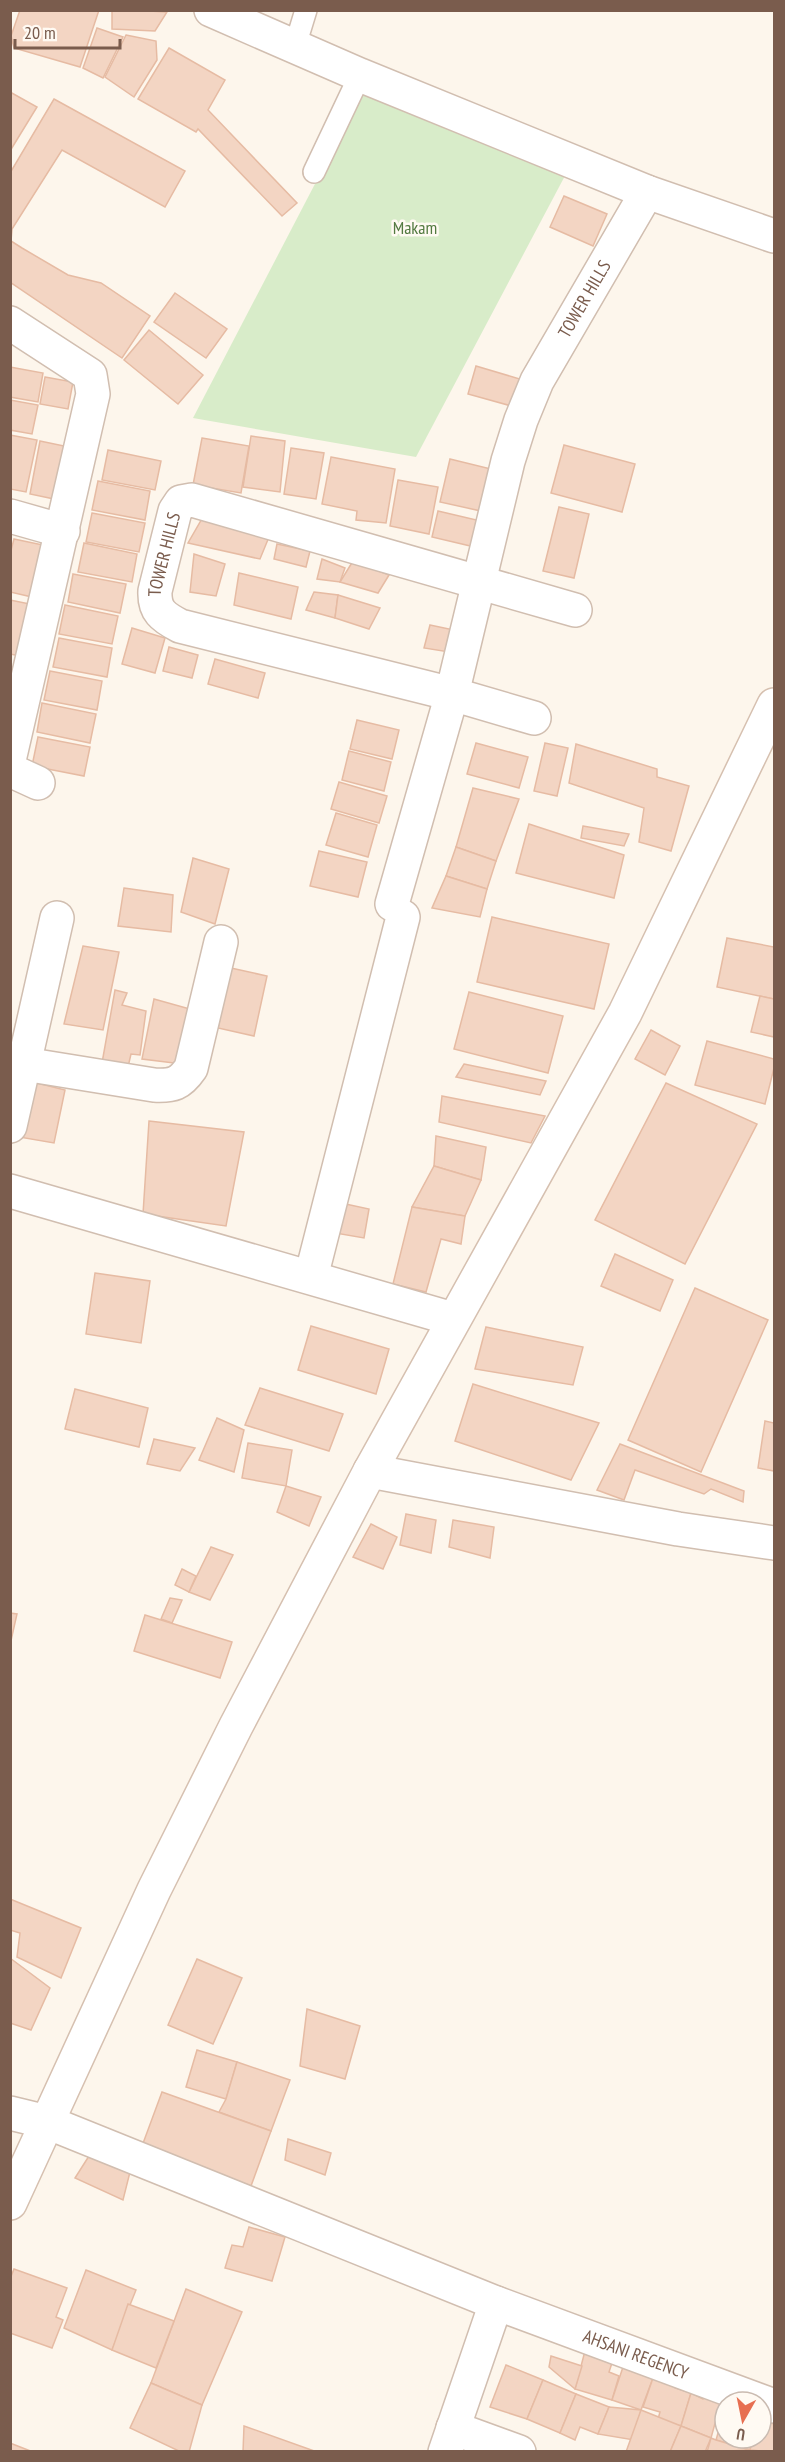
<svg xmlns="http://www.w3.org/2000/svg" width="785" height="2462" viewBox="0 0 785 2462" font-family="'PT Sans Narrow',sans-serif">
<rect width="100%" height="100%" fill="#fdf6ec"/>
<!-- green -->
<polygon fill="#d8ecc9" points="366,86 567,172 416,457 193,418"/>
<!-- building -->
<g fill="#f3d5c3" stroke="#e6bba3" stroke-width="1.5">
<polygon points="20,10 99,10 80,67 14,48 11,36"/>
<polygon points="112,10 130,10 167,12 155,31 112,29"/>
<polygon points="97,28 123,37 103,78 83,68"/>
<polygon points="126,35 156,41 157,60 134,97 105,77"/>
<polygon points="169,48 225,80 208,110 297,203 282,216 198,129 196,132 138,99"/>
<polygon points="10,92 37,107 10,151"/>
<polygon points="54,99 185,171 165,207 62,150 12,229 11,241 22,248 68,275 101,283 150,316 122,358 10,282 10,173"/>
<polygon points="564,196 607,214 593,246 550,227"/>
<polygon points="175,293 227,329 206,358 154,322"/>
<polygon points="149,330 203,375 178,404 124,360"/>
<polygon points="476,366 523,380 515,407 468,394"/>
<polygon points="10,367 43,373 38,402 10,397"/>
<polygon points="45,377 73,382 68,409 40,404"/>
<polygon points="10,400 38,405 32,434 10,430"/>
<polygon points="10,435 37,440 26,492 10,489"/>
<polygon points="251,436 285,441 280,492 243,487"/>
<polygon points="202,438 249,446 241,493 193,485"/>
<polygon points="40,441 69,447 59,500 30,494"/>
<polygon points="564,445 635,464 622,512 551,493"/>
<polygon points="291,448 324,453 316,499 284,494"/>
<polygon points="108,450 161,461 155,490 102,480"/>
<polygon points="331,457 395,469 386,523 356,520 357,511 322,504"/>
<polygon points="450,459 491,469 481,511 440,502"/>
<polygon points="398,480 438,487 429,534 390,526"/>
<polygon points="98,481 150,491 145,520 92,510"/>
<polygon points="559,507 589,514 574,578 543,571"/>
<polygon points="438,511 485,522 479,548 432,537"/>
<polygon points="92,513 145,523 139,552 86,542"/>
<polygon points="203,517 269,537 260,559 188,543"/>
<polygon points="14,539 43,545 32,597 10,592 10,554"/>
<polygon points="84,543 137,554 132,582 78,572"/>
<polygon points="277,544 310,551 306,567 274,559"/>
<polygon points="194,554 225,564 216,596 190,592"/>
<polygon points="322,559 345,568 340,582 317,579"/>
<polygon points="353,561 389,575 378,593 340,582"/>
<polygon points="239,573 298,587 291,619 234,605"/>
<polygon points="73,574 126,584 120,613 68,602"/>
<polygon points="314,592 338,595 335,618 306,610"/>
<polygon points="338,595 380,608 369,629 335,618"/>
<polygon points="10,600 30,604 20,656 10,654"/>
<polygon points="65,605 118,616 112,644 59,634"/>
<polygon points="430,625 454,630 449,652 424,648"/>
<polygon points="132,628 165,638 155,673 122,664"/>
<polygon points="59,638 112,648 107,677 53,667"/>
<polygon points="169,647 198,655 192,678 163,671"/>
<polygon points="215,659 265,673 258,698 208,684"/>
<polygon points="50,671 102,681 97,710 44,700"/>
<polygon points="42,703 96,714 90,743 37,732"/>
<polygon points="357,720 399,730 392,759 350,749"/>
<polygon points="38,737 90,747 84,776 32,766"/>
<polygon points="476,743 528,757 519,788 467,774"/>
<polygon points="545,743 568,748 557,796 534,791"/>
<polygon points="576,744 657,769 657,777 689,786 671,851 639,842 644,808 569,783"/>
<polygon points="349,751 391,762 384,791 342,780"/>
<polygon points="339,782 387,796 379,823 331,809"/>
<polygon points="473,788 519,799 496,861 456,847"/>
<polygon points="336,813 377,825 368,857 326,845"/>
<polygon points="529,824 624,855 614,898 516,873"/>
<polygon points="583,826 629,834 624,846 581,838"/>
<polygon points="456,847 496,861 487,889 446,876"/>
<polygon points="319,851 367,862 358,897 310,886"/>
<polygon points="193,858 229,869 215,924 181,912"/>
<polygon points="446,876 487,889 480,917 432,908"/>
<polygon points="124,888 173,895 171,932 118,926"/>
<polygon points="492,917 609,944 594,1009 477,982"/>
<polygon points="727,938 774,947 774,999 717,987"/>
<polygon points="83,946 119,952 103,1030 64,1024"/>
<polygon points="231,968 267,976 254,1036 218,1028"/>
<polygon points="115,990 127,993 122,1005 146,1011 140,1055 131,1054 128,1067 102,1063"/>
<polygon points="469,992 563,1016 548,1073 454,1049"/>
<polygon points="760,996 774,999 774,1037 751,1032"/>
<polygon points="154,999 197,1011 182,1064 142,1059"/>
<polygon points="651,1030 680,1046 665,1075 635,1059"/>
<polygon points="707,1041 774,1059 774,1068 765,1104 695,1085"/>
<polygon points="464,1064 546,1081 540,1095 456,1077"/>
<polygon points="33,1082 65,1090 54,1143 19,1137"/>
<polygon points="666,1083 757,1124 685,1264 595,1220"/>
<polygon points="442,1096 545,1116 531,1143 439,1122"/>
<polygon points="149,1121 244,1132 226,1226 143,1214"/>
<polygon points="436,1136 486,1147 481,1180 434,1166"/>
<polygon points="434,1166 481,1180 465,1216 412,1207"/>
<polygon points="341,1203 369,1209 364,1238 335,1233"/>
<polygon points="412,1207 465,1216 461,1244 441,1239 426,1292 393,1284"/>
<polygon points="615,1254 673,1280 660,1311 601,1286"/>
<polygon points="95,1273 150,1281 141,1343 86,1334"/>
<polygon points="695,1288 768,1320 701,1472 628,1440"/>
<polygon points="311,1326 389,1349 376,1394 298,1370"/>
<polygon points="486,1327 583,1347 573,1385 475,1369"/>
<polygon points="473,1384 599,1423 571,1480 455,1441"/>
<polygon points="260,1388 343,1414 329,1451 245,1425"/>
<polygon points="75,1389 148,1408 139,1447 65,1429"/>
<polygon points="217,1418 244,1430 234,1472 199,1460"/>
<polygon points="765,1421 774,1423 774,1471 758,1468"/>
<polygon points="154,1439 195,1448 180,1471 147,1464"/>
<polygon points="248,1443 292,1450 286,1486 242,1478"/>
<polygon points="620,1444 744,1491 743,1502 711,1489 704,1494 635,1470 624,1500 597,1490"/>
<polygon points="286,1486 321,1497 309,1526 277,1512"/>
<polygon points="406,1514 436,1520 431,1553 400,1545"/>
<polygon points="453,1520 494,1527 490,1558 449,1547"/>
<polygon points="371,1524 397,1537 383,1569 353,1557"/>
<polygon points="211,1547 233,1555 210,1600 189,1592"/>
<polygon points="182,1569 196,1576 189,1592 175,1585"/>
<polygon points="170,1598 182,1600 172,1623 161,1619"/>
<polygon points="10,1613 17,1614 10,1645"/>
<polygon points="145,1615 232,1642 220,1678 134,1651"/>
<polygon points="10,1899 81,1928 61,1978 17,1957 20,1933 10,1930"/>
<polygon points="10,1958 50,1988 31,2030 10,2023"/>
<polygon points="197,1959 242,1978 213,2044 168,2025"/>
<polygon points="307,2009 360,2026 345,2079 300,2066"/>
<polygon points="197,2050 237,2062 226,2099 186,2087"/>
<polygon points="237,2062 290,2080 271,2131 219,2112 226,2099"/>
<polygon points="162,2092 271,2131 251,2186 142,2146"/>
<polygon points="288,2139 331,2153 325,2175 285,2160"/>
<polygon points="89,2156 130,2172 123,2200 75,2178"/>
<polygon points="249,2227 285,2237 272,2281 225,2268 232,2245 243,2247"/>
<polygon points="14,2269 67,2288 56,2317 63,2320 52,2348 10,2333 10,2279"/>
<polygon points="86,2270 136,2290 112,2350 64,2328"/>
<polygon points="186,2289 242,2312 202,2405 151,2383"/>
<polygon points="128,2304 174,2321 156,2368 112,2350"/>
<polygon points="585,2351 613,2360 609,2372 619,2376 612,2400 575,2389"/>
<polygon points="551,2356 582,2366 575,2389 549,2367"/>
<polygon points="506,2365 543,2380 527,2419 490,2407"/>
<polygon points="623,2367 653,2378 641,2410 612,2400"/>
<polygon points="653,2378 672,2382 675,2388 691,2393 681,2426 658,2419 660,2412 643,2407"/>
<polygon points="543,2380 576,2394 560,2433 527,2419"/>
<polygon points="151,2383 202,2405 189,2452 181,2452 130,2428"/>
<polygon points="691,2393 703,2399 706,2394 722,2398 711,2438 681,2426"/>
<polygon points="576,2394 609,2407 598,2434 580,2427 575,2440 560,2433"/>
<polygon points="609,2407 641,2410 634,2440 598,2434"/>
<polygon points="725,2409 725,2438 753,2438 750,2450 716,2440"/>
<polygon points="641,2410 681,2426 670,2452 626,2452"/>
<polygon points="761,2418 774,2424 774,2452 750,2450 753,2438 761,2438"/>
<polygon points="244,2426 317,2452 243,2452"/>
<polygon points="681,2426 711,2438 705,2452 670,2452"/>
<polygon points="711,2438 716,2440 750,2450 707,2452"/>
<polygon points="10,2443 33,2452 10,2452"/>
</g>
<g fill="none" stroke-linecap="round" stroke-linejoin="round">
<defs>
<g id="service">
<polyline points="295,46 306,10"/>
<polyline points="314,172 360,75"/>
</g>
<g id="minor">
<polyline points="211,10 360,75 647,192 774,236"/>
<polyline points="10,323 90,375 93,394 10,756"/>
<polyline points="10,516 63,531"/>
<path id="s1" d="M534,718L452,694L180,626C163,617 154,611 155,591L175,511L181,502L192,500L575,610"/>
<polyline points="10,767 14,772 38,783"/>
<path id="s2" d="M392,904L452,694L508,461L521,420L537,381L647,192"/>
<path d="M24,1064L154,1085C173,1086 180,1084 191,1068L221,942"/>
<polyline points="10,1126 57,918"/>
<polyline points="10,1191 453,1319"/>
<polyline points="311,1277 403,917"/>
<path id="s3" d="M47,2122L496,2303L774,2406"/>
<polyline points="453,2428 519,2452"/>
<polyline points="445,2452 496,2303"/>
</g>
<g id="tertiary">
<polyline points="370,1471 678,1529 774,1543"/>
<polyline points="10,2113 47,2122"/>
</g>
<polyline id="secondary" points="10,2203 154,1890 236,1726 370,1471 625,1013 774,705"/>
</defs>
<!-- service casing -->
<use href="#service" stroke="#d1beb0" stroke-width="24"/>
<!-- minor casing -->
<use href="#minor" stroke="#d1beb0" stroke-width="36"/>
<!-- tertiary casing -->
<use href="#tertiary" stroke="#d1beb0" stroke-width="36"/>
<!-- secondary casing -->
<use href="#secondary" stroke="#d6c0b0" stroke-width="36"/>
<!-- service -->
<use href="#service" stroke="#fff" stroke-width="21"/>
<!-- minor -->
<use href="#minor" stroke="#fff" stroke-width="33"/>
<!-- tertiary -->
<use href="#tertiary" stroke="#fff" stroke-width="33"/>
<!-- secondary -->
<use href="#secondary" stroke="#fff" stroke-width="33"/>
</g>
<g text-anchor="middle" stroke-width="5" stroke-linejoin="round" paint-order="stroke">
<!-- park labels -->
<g font-size="18" fill="#537a41" stroke="#fffaf3">
<text x="415" y="234">Makam</text>
</g>
<!-- street labels -->
<g font-size="18" fill="#7a5c4d" stroke="#fffaf3">
<text dy="6" stroke="none"><textPath href="#s2" startOffset="638">TOWER HILLS</textPath></text>
<text dy="6" stroke="none"><textPath href="#s1" startOffset="450">TOWER HILLS</textPath></text>
<text dy="6" stroke="none"><textPath href="#s3" startOffset="633">AHSANI REGENCY</textPath></text>
</g>
</g>
<!-- border -->
<rect width="785" height="2462" fill="none" stroke="#7a5c4d" stroke-width="24"/>
<!-- north arrow -->
<g transform="translate(743 2420) rotate(189)"><circle r="28" fill="#fffaf3" stroke="#cabbb1" stroke-width="1.5"/>
<path d="M0-4.5L10 22L0 15L-10 22Z" fill="#e76f51"/>
<text y="-9" font-size="16" font-weight="bold" text-anchor="middle" fill="#7a5c4d">U</text>
</g>
<!-- scale -->
<path d="M15 39v9h105v-9" fill="none" stroke="#7a5c4d" stroke-width="3"/>
<text x="24" y="39" font-size="18" fill="#7a5c4d" stroke="#fffaf3" stroke-width="4.5" paint-order="stroke">20 m</text>
</svg>
